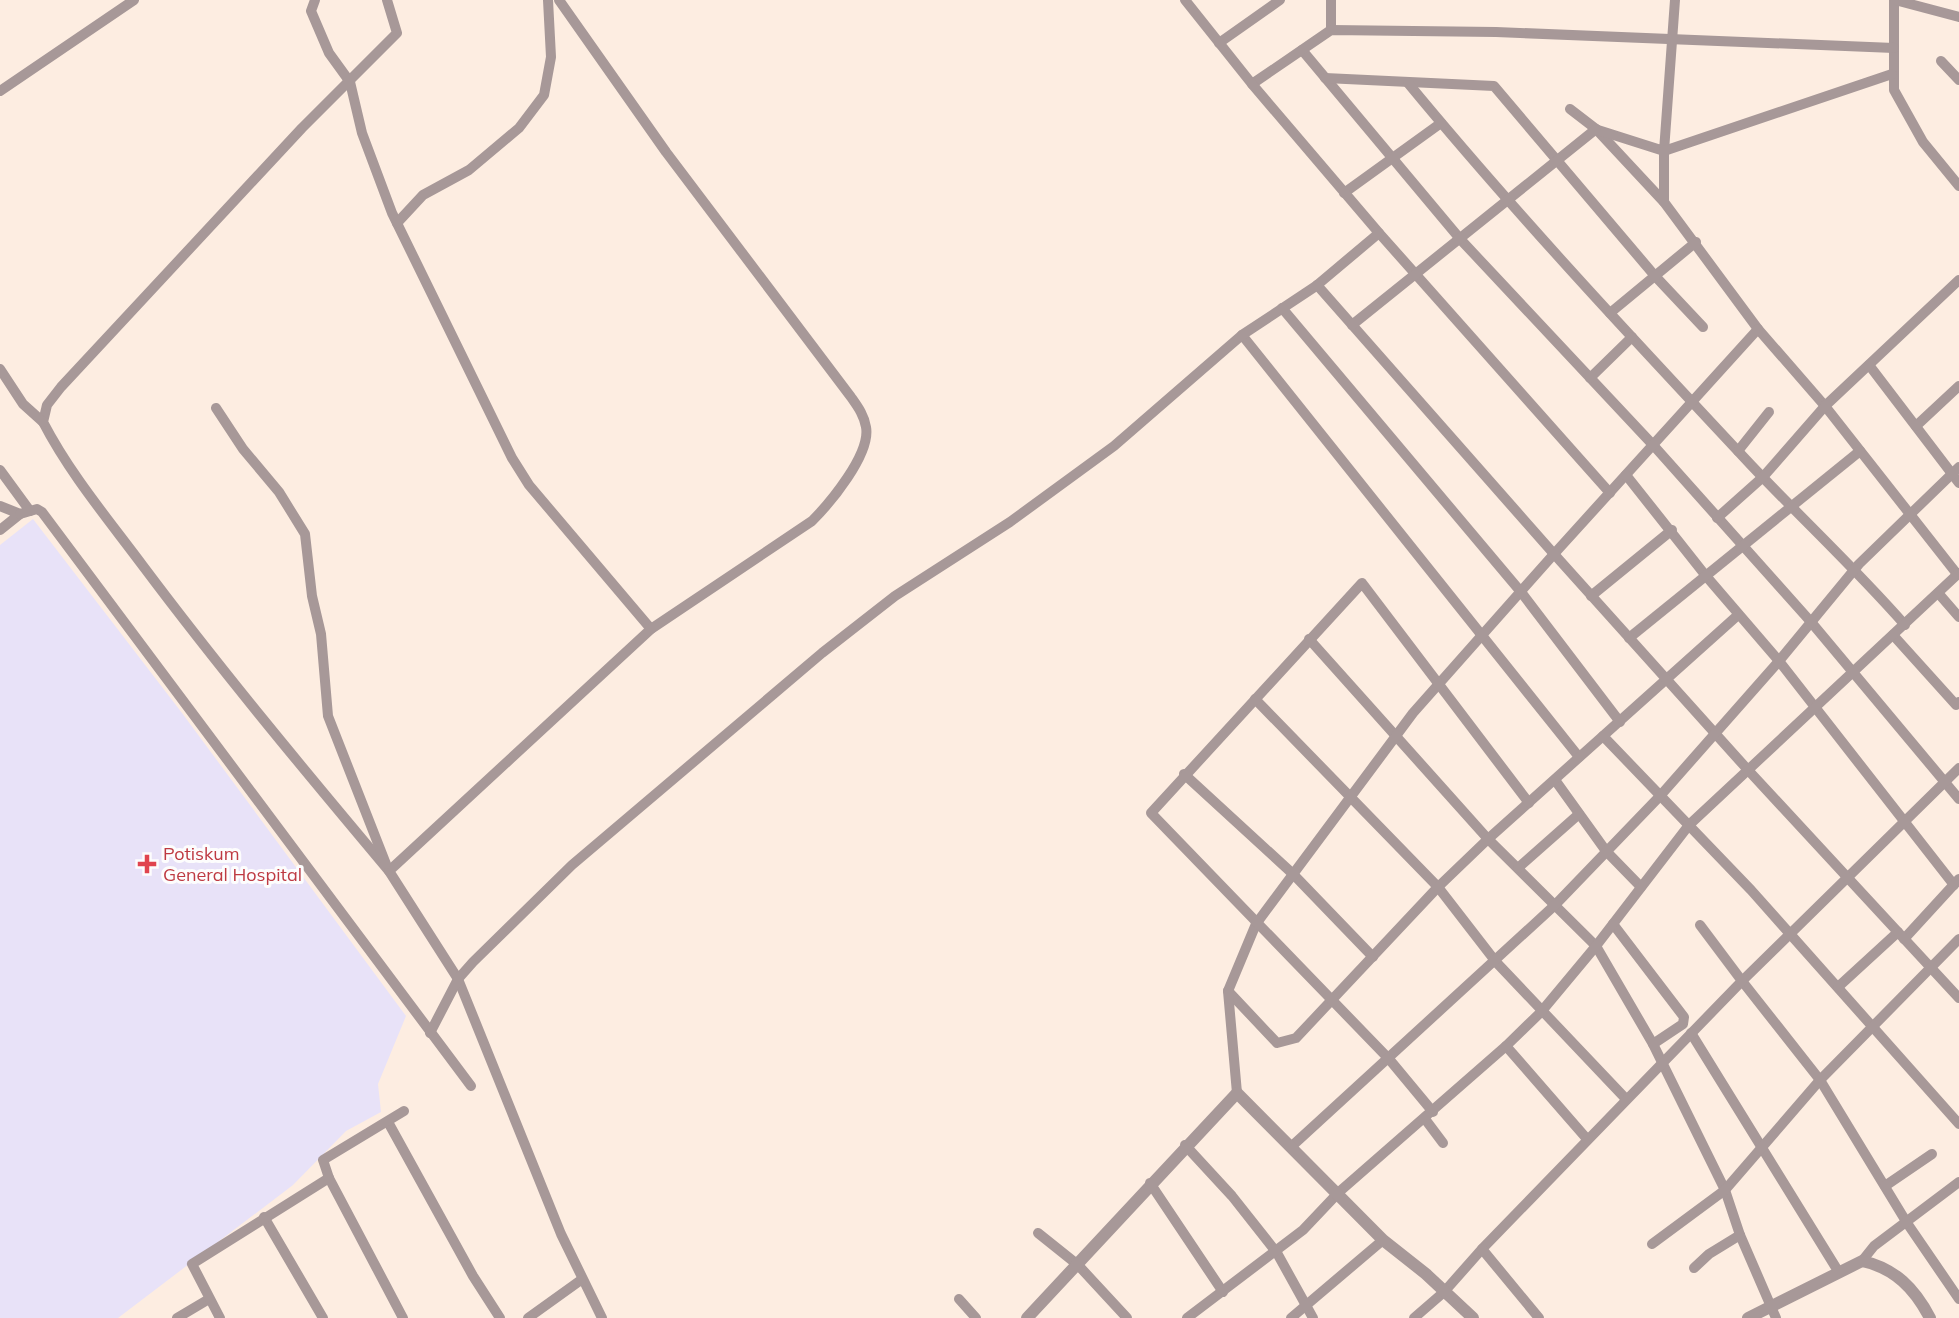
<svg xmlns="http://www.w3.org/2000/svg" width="1959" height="1318" viewBox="0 0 1959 1318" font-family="Mulish,sans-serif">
<rect width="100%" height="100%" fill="#fdede1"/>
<!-- medical -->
<polygon fill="#e8e2f8" points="33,519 182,713 406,1016 378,1084 381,1112 346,1131 293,1185 118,1318 0,1318 0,545"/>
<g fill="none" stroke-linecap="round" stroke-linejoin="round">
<!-- minor -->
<g stroke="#a79898" stroke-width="10">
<polyline points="315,0 311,11 329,53 350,82 362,133 392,213 512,458 529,485 651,629"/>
<path d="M387,0L397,33L302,128L61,387L47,405L43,422C70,474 108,519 143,566C221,670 305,771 389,871"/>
<path d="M559,0L666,152L851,397C858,407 864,415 866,427C871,454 830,503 812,521L651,629L389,871L458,979L561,1234L602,1318"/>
<polyline points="1331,0 1331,30"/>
<polyline points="1894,0 1894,90 1923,142 1959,186"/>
<polyline points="1895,0 1959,17"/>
<polyline points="1219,43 1280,0"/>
<polyline points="1302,50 1461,240 1654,446 1811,622 1959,799"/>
<polyline points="1941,61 1959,80"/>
<polyline points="1325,78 1494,86 1655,276 1703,327"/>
<path d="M1408,83C1517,215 1634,340 1751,465C1802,519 1856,569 1905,625"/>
<polyline points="1252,84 1331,30 1496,32 1894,48"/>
<polyline points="0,91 134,0"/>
<polyline points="1570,109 1596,129 1664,202 1758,329 1825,406 1957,574"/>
<polyline points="1598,130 1664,151 1675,0"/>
<polyline points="1344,193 1441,123"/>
<polyline points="1664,202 1664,151 1892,74"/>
<polyline points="397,223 423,195 469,170 519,128 544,95 551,57 548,0"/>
<polyline points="1379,233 1610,493"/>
<polyline points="1317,285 1554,554 1758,329"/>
<polyline points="1282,308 1521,592 1620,722"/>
<polyline points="1610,313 1696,242"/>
<polyline points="1352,325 1596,129"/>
<polyline points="1242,335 1579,757"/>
<polyline points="1869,365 1959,483"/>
<polyline points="0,369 23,404 43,422"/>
<polyline points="1590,378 1632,337"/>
<polyline points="216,408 243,449 279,492 305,534 312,596 321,634 328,716 386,864"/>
<polyline points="1916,426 1959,386"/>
<polyline points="1738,451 1769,412"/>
<polyline points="0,470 30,511"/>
<polyline points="1626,475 1706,576 1779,661 1954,885"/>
<polyline points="0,506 20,514 0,530"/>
<polyline points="20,514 37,509 42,512 471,1086"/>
<polyline points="1717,518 1763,477 1825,406 1959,280"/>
<polyline points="1939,594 1959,617"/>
<polyline points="1591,596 1672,530"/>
<polyline points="1893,635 1956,705 1959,702"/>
<polyline points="1629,638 1860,451"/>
<polyline points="1309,639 1488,839 1596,946 1653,1044 1725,1190 1740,1235 1776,1318"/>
<polyline points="1255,699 1438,887 1496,962 1626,1099"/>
<polyline points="1603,736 1751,890 1959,1124"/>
<polyline points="1959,768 1742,981 1820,1080 1907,1223 1959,1299"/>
<polyline points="1184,774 1293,874 1373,957"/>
<polyline points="1555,780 1606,851 1641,887"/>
<polyline points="1518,868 1579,814"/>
<polyline points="1613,924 1684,1017 1683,1024 1653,1044"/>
<polyline points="1904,939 1959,879"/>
<polyline points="1838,987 1898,932"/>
<polyline points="1228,991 1277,1043 1296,1038 1438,887 1488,839 1738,615"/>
<polyline points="430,1033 458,979 473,962 572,865 822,653 895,596 1010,522 1114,446 1242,335 1316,286 1379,233 1252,84 1185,0"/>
<polyline points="1691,1033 1838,1271"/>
<polyline points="1506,1046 1587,1139"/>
<polyline points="1237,1093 1228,991 1256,924 1413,713 1554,554 1748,770 1959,998"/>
<polyline points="1433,1112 1389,1059 1151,813 1362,583 1529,803"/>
<polyline points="1425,1119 1443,1143"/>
<polyline points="388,1122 473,1276 500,1318"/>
<polyline points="1185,1145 1232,1196 1277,1253 1313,1318"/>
<polyline points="1292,1146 1555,905 1660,796 1779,661 1859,564 1959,467"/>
<polyline points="1150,1183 1223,1292"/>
<polyline points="1885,1186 1932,1154"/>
<polyline points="264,1217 323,1318"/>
<polyline points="1038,1233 1078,1265 1127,1318"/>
<polyline points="1652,1244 1725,1190 1820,1080 1959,939"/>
<polyline points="1482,1249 1742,981 1700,925"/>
<polyline points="1862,1261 1874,1246 1959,1182"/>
<polyline points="1694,1268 1709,1254 1740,1235"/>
<polyline points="959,1299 976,1318"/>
<polyline points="177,1318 209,1299"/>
<polyline points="220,1318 192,1264 329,1178"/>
<polyline points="403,1318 329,1178 323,1160 404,1111"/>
<polyline points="528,1318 581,1280"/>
<polyline points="1187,1318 1303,1230 1339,1192 1506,1046 1541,1012 1596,946 1689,825 1959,573"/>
<polyline points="1291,1318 1383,1240"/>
<polyline points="1414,1318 1444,1292 1482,1249 1539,1318"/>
</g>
<!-- tertiary -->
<g stroke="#a79898" stroke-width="12">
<polyline points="1027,1318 1237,1093 1383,1240 1426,1274 1473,1318"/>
<path d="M1748,1318L1862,1261C1895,1268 1915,1289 1930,1318"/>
</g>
</g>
<!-- markers -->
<path fill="#e0444e" stroke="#fdfdfd" stroke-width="2.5" d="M143.5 853.5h7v7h7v7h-7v7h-7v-7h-7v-7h7z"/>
<g text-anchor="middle" stroke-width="6" stroke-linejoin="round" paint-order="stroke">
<!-- health labels -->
<g font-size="18" fill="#be3a42" stroke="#fdfdfd" text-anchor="start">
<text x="163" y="860">Potiskum<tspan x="163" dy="21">General Hospital</tspan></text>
</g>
</g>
</svg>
